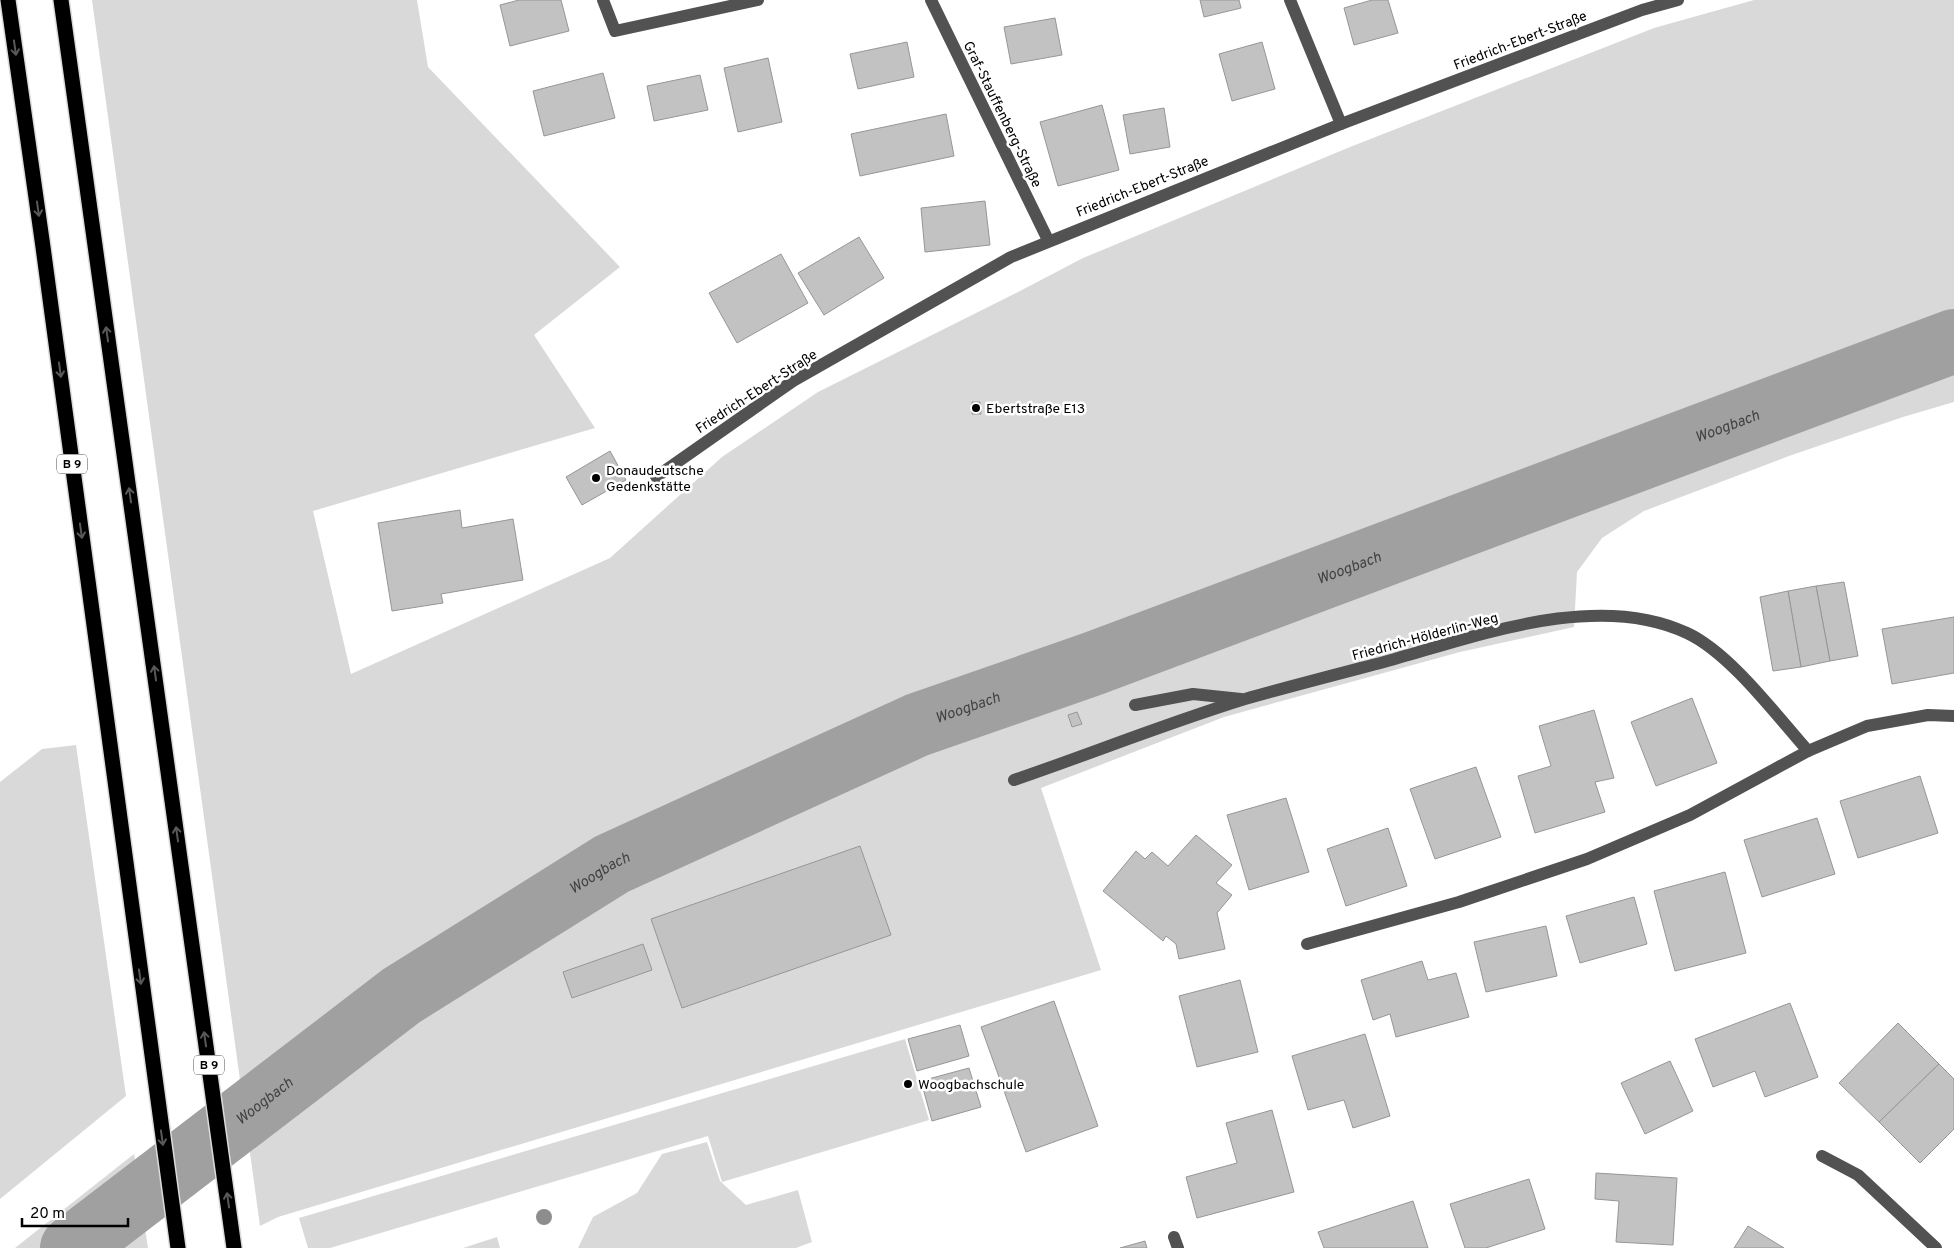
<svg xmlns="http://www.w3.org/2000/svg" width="1954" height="1248" viewBox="0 0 1954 1248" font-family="Overpass,sans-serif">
<rect width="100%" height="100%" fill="#fff"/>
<!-- green -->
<g fill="#d9d9d9">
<polygon points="92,0 417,0 428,67 620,267 534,335 595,428 313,511 351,674 610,558 722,457 818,392 1020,291 1083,258 1350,147 1654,28 1754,0 1954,0 1954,402 1903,417 1789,456 1644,511 1602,538 1577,572 1574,627 1460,652 1224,717 1041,788 1101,970 278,1217 260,1226"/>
<polygon points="76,745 126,1096 0,1199 0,782 42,749"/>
<polygon points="905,1039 929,1120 722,1182 708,1136 330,1248 308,1248 299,1218"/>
<polygon points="707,1142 720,1181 746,1205 798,1190 812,1242 796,1248 578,1248 593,1217 637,1193 662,1154"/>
<polygon points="134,1154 148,1248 15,1248"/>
<polygon points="497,1237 500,1248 463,1248"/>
</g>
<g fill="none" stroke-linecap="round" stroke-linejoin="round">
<!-- stream -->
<polyline stroke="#a0a0a0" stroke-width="11" points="1085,690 1092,664"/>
<!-- river -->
<path stroke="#a0a0a0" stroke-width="64" id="s1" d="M72,1248L401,996L612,864L917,725L1092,664L1954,341"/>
</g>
<!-- building -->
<g fill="#c2c2c2" stroke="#969696">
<polygon points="519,0 561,0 569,31 510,46 500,5"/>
<polygon points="1200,0 1239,0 1241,8 1204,17"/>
<polygon points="1372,0 1388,0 1398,33 1354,45 1344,8"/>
<polygon points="1055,18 1062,55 1011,64 1004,27"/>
<polygon points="907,42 914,77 858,89 850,54"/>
<polygon points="1262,42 1275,89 1232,101 1219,54"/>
<polygon points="768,58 782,122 738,132 724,68"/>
<polygon points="603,73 615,118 544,136 533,91"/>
<polygon points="700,75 708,110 654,121 647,86"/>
<polygon points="1102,105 1119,170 1058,186 1040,122"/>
<polygon points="1164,108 1170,147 1130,154 1123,115"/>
<polygon points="946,114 954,156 860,176 851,134"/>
<polygon points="985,201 990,245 925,252 921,208"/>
<polygon points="859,237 884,278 824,315 798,273"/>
<polygon points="781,254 808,303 737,343 709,293"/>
<polygon points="972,402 980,402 981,414 972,414"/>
<polygon points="610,451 626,480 582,505 566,477"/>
<polygon points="460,510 462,528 513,519 523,580 441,594 443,603 392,611 378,523"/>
<polygon points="1844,582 1858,656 1830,661 1816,586"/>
<polygon points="1816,586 1830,661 1801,667 1788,591"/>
<polygon points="1788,591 1801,667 1773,671 1760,597"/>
<polygon points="1954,617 1954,673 1892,684 1882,629"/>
<polygon points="1692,698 1717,763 1656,786 1631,722"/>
<polygon points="1594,710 1614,778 1595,782 1605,812 1535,833 1518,776 1551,766 1539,726"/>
<polygon points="1077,712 1082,724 1072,727 1068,715"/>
<polygon points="1476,767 1501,837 1435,859 1410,789"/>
<polygon points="1920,776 1938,833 1858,858 1840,801"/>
<polygon points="1286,798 1309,872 1249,890 1227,815"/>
<polygon points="1817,818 1835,874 1762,897 1744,840"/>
<polygon points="1388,828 1407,886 1346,906 1327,849"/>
<polygon points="1196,835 1232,865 1216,883 1232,895 1217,913 1225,949 1179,959 1176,944 1166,936 1163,941 1103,891 1136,851 1145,859 1152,852 1168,866"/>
<polygon points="860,846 891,935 682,1008 651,919"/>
<polygon points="1725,872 1746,953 1675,971 1654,891"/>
<polygon points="1634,897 1647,944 1580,963 1566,916"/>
<polygon points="1546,926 1557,976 1486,992 1474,942"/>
<polygon points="643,944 652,970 572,998 563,972"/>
<polygon points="1422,961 1428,980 1456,973 1469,1017 1396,1037 1390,1014 1373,1020 1361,980"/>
<polygon points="1240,980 1258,1052 1197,1067 1179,996"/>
<polygon points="1054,1001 1098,1126 1026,1152 981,1027"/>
<polygon points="1790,1003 1818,1077 1765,1097 1755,1071 1713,1087 1695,1039"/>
<polygon points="1898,1023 1939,1064 1879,1122 1839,1083"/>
<polygon points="960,1025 969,1056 917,1071 908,1039"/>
<polygon points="1365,1034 1390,1116 1353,1128 1344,1100 1308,1110 1292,1056"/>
<polygon points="1670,1061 1693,1111 1645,1134 1621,1083"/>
<polygon points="1939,1064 1954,1079 1954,1129 1920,1163 1879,1122"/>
<polygon points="969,1068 981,1107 932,1121 921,1081"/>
<polygon points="1272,1110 1294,1192 1197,1218 1186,1177 1237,1163 1226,1123"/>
<polygon points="1596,1173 1677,1178 1673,1245 1616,1242 1619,1201 1595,1199"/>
<polygon points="1529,1179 1545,1229 1486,1248 1465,1248 1450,1204"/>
<polygon points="1413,1201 1428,1248 1324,1248 1318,1232"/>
<polygon points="1748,1226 1784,1248 1734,1248"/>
<polygon points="1145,1241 1147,1248 1120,1248"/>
</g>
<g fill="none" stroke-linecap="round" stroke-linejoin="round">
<defs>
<g id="highway">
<polyline points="8,0 43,247 178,1248"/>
<polyline points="61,0 234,1248"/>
</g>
</defs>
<!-- highway casing -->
<use href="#highway" stroke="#dbdbdb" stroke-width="18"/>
<!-- minor -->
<g stroke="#525252" stroke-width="12">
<polyline points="603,0 615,31 758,0"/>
<polyline points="931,0 1048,240"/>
<polyline points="1290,0 1341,124"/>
<polyline points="656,477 793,381 1011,257 1341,124 1642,10 1678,0"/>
<polyline points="1135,705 1193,694 1241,699"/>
<path d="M1014,780C1090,754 1167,723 1245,699C1291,686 1338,674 1384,662C1475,637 1596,590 1687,633C1730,653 1776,715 1808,751"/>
<polyline points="1307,944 1459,902 1587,859 1690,815 1808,751 1867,726 1928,715 1954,716"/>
<polyline points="1822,1156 1858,1175 1936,1248"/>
<polyline points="1174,1237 1178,1248"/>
</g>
<!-- highway -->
<use href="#highway" stroke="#000" stroke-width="15"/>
</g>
<!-- trees -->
<circle fill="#8d8d8d" cx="544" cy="1217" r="8"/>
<!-- one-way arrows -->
<defs><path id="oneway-shaft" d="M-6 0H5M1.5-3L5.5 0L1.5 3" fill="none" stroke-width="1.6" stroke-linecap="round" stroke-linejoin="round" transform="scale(1.25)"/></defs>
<g stroke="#595959">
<use href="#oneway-shaft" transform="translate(15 48) rotate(82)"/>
<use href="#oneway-shaft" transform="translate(38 209) rotate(82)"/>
<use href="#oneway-shaft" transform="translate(107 334) rotate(-98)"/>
<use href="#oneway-shaft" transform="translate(60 370) rotate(82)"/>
<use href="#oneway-shaft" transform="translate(130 495) rotate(-98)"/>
<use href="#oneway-shaft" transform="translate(81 531) rotate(82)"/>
<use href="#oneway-shaft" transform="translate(155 673) rotate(-98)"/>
<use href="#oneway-shaft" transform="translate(177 834) rotate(-98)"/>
<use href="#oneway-shaft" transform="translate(140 977) rotate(82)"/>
<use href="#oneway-shaft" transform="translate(205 1039) rotate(-98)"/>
<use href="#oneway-shaft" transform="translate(162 1138) rotate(82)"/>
<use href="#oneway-shaft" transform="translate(228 1200) rotate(-98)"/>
</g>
<!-- markers -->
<g fill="#000" stroke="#fff" stroke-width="2">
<circle cx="976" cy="408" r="5"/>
<circle cx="596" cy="478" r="5"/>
<circle cx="908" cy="1084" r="5"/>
</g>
<g text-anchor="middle" stroke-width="5" stroke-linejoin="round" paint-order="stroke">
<!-- shield labels -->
<g fill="#fff" stroke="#4c4c4c" stroke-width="1">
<rect x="57" y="454.5" width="30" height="19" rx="4"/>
<rect x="194" y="1055.5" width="30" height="19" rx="4"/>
</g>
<g font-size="12" font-weight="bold" fill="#000">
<text x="72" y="468">B 9</text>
<text x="209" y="1069">B 9</text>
</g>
<!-- street labels -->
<g font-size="14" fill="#000" stroke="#fff">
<text transform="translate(1520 40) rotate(-21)" y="5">Friedrich-Ebert-Straße</text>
<text transform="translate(1003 114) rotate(64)" y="5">Graf-Stauffenberg-Straße</text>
<text transform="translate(1142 186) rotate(-22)" y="5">Friedrich-Ebert-Straße</text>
<text transform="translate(756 391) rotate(-33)" y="5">Friedrich-Ebert-Straße</text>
<text transform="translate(1425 636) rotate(-15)" y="5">Friedrich-Hölderlin-Weg</text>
</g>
<!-- poi labels -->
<g font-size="14" fill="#000" stroke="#fff" text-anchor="start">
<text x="986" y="413">Ebertstraße E13</text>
<text x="606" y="475">Donaudeutsche<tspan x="606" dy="16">Gedenkstätte</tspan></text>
<text x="918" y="1089">Woogbachschule</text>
</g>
<!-- water labels -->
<g font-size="15" font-style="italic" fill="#414141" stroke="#fff">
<text dy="5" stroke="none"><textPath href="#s1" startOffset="1862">Woogbach</textPath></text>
<text dy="5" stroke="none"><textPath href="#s1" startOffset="1458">Woogbach</textPath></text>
<text dy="5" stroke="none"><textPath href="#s1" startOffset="1052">Woogbach</textPath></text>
<text dy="5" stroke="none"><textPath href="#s1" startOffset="648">Woogbach</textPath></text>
<text dy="5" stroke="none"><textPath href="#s1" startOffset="242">Woogbach</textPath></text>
</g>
</g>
<!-- scale -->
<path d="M22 1218v8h106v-8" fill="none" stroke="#000000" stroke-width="2.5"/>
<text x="30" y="1218" font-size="15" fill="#000000" stroke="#ffffff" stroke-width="4" paint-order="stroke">20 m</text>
</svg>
